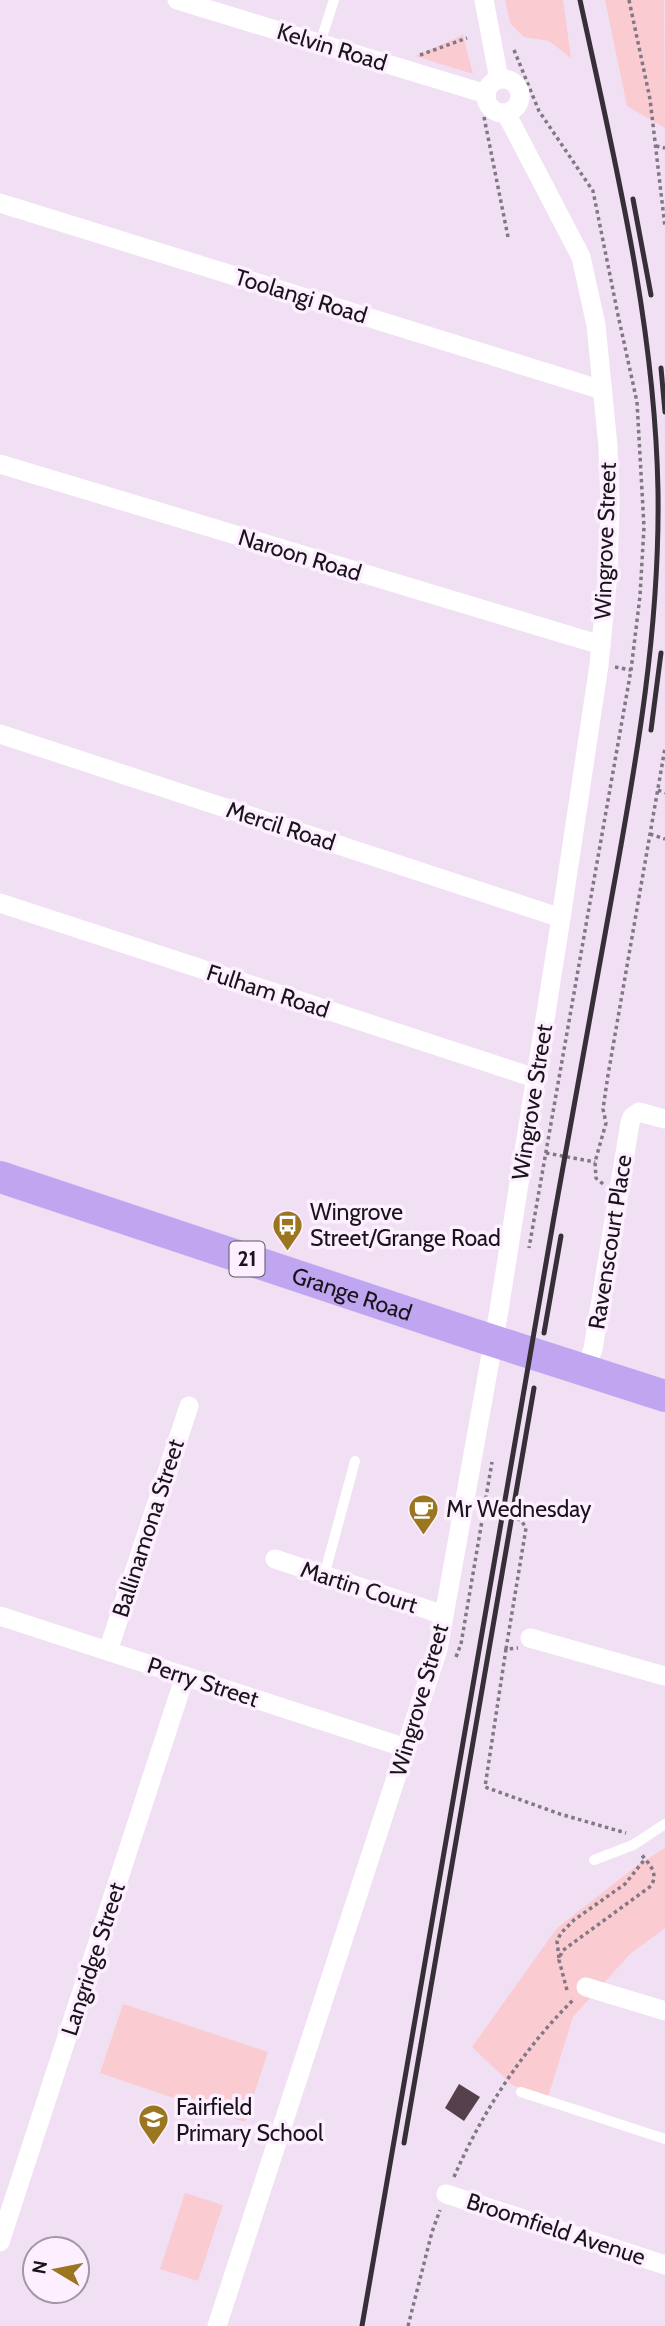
<svg xmlns="http://www.w3.org/2000/svg" width="665" height="2326" viewBox="0 0 665 2326" font-family="Cabin,sans-serif">
<rect width="100%" height="100%" fill="#f1e0f4"/>
<!-- green -->
<g fill="#facbd0">
<polygon points="505,0 563,0 571,58 549,41 524,37 510,23"/>
<polygon points="605,0 664,0 665,128 627,106"/>
<polygon points="463,35 473,74 415,56"/>
<polygon points="665,1848 665,1928 630,1954 573,2017 548,2097 512,2085 472,2047 557,1928 639,1864"/>
<polygon points="123,2004 268,2052 245,2122 100,2073"/>
<polygon points="185,2193 223,2205 198,2281 160,2269"/>
</g>
<!-- building -->
<polygon fill="#55404b" points="459,2084 480,2097 464,2121 445,2108"/>
<g fill="none" stroke-linecap="round" stroke-linejoin="round">
<!-- path -->
<g stroke="#827784" stroke-width="3.5" stroke-dasharray="3.5 3.5" stroke-linecap="butt">
<polyline points="629,0 650,99 665,227"/>
<polyline points="514,50 539,111 593,191 618,315 637,402 644,527 640,596 631,670 529,1248"/>
<polyline points="420,55 467,38"/>
<polyline points="484,117 508,237"/>
<polyline points="656,146 665,148"/>
<polyline points="615,667 631,670"/>
<polyline points="658,790 665,793"/>
<polyline points="650,834 665,839"/>
<polyline points="546,1153 595,1162"/>
<polyline points="603,1184 596,1178 595,1162 606,1123 603,1109 608,1075 665,748"/>
<polyline points="484,1507 521,1520 526,1528 506,1649 518,1648"/>
<polyline points="506,1649 485,1787 560,1814 626,1833"/>
<polyline points="456,1657 461,1644 492,1462"/>
<polyline points="559,1958 557,1941 561,1933 574,1920 625,1884 645,1859"/>
<path d="M567,1990L559,1960L562,1951L651,1886C659,1872 649,1864 640,1853"/>
<path d="M454,2177C482,2112 524,2048 574,1999"/>
<polyline points="408,2326 432,2232 440,2210"/>
</g>
<!-- service -->
<g stroke="#fff" stroke-width="10">
<polyline points="320,43 334,0"/>
<polyline points="324,1576 355,1461"/>
<polyline points="594,1860 633,1845 665,1824"/>
<polyline points="521,2092 665,2139"/>
</g>
<!-- minor -->
<g stroke="#fff" stroke-width="19">
<polyline points="177,0 486,94"/>
<polyline points="484,0 499,79"/>
<circle cx="503" cy="96" r="17"/>
<polyline points="0,203 602,390"/>
<polyline points="0,464 601,645"/>
<polyline points="0,734 561,918"/>
<polyline points="0,903 535,1078"/>
<polyline points="585,1370 593,1349 630,1123 632,1117 639,1112 665,1119"/>
<polyline points="275,1559 444,1615"/>
<polyline points="0,1616 406,1748"/>
<polyline points="530,1638 665,1676"/>
<polyline points="108,1651 189,1406"/>
<polyline points="586,1987 665,2011"/>
<polyline points="446,2194 665,2265"/>
<polyline points="0,2242 185,1676"/>
<polyline points="217,2326 438,1649 499,1310 561,918 599,665 608,573 610,503 608,446 596,325 581,257 506,113"/>
</g>
<!-- primary -->
<path stroke="#c0a6f0" stroke-width="32" id="s1" d="M0,1177L475,1335L665,1396"/>
<!-- rail -->
<g stroke="#362f37" stroke-width="5">
<polyline points="633,199 651,295"/>
<polyline points="661,368 665,412"/>
<polyline points="651,730 661,653"/>
<polyline points="544,1333 561,1236"/>
<polyline points="404,2143 534,1388"/>
<path d="M362,2326C426,1956 488,1586 554,1217C574,1108 593,999 613,890C637,758 660,626 658,491C655,324 615,162 580,0"/>
</g>
</g>
<!-- icons -->
<defs>
<symbol id="bus-pin" viewBox="-11 -11 22 30"><path d="M0 17L-7.5 6A9.5 9.5 0 1 1 7.5 6Z" fill="#9b7621" stroke="#fdefff"/><path d="M-5-6H5V4H4V6H2V4H-2V6H-4V4H-5ZM-3.5-4V0h7V-4ZM-3.5 1.2v1.5H-2V1.2ZM2 1.2v1.5H3.5V1.2Z" fill="#fff"/></symbol>
<symbol id="cafe-pin" viewBox="-11 -11 22 30"><path d="M0 17L-7.5 6A9.5 9.5 0 1 1 7.5 6Z" fill="#9b7621" stroke="#fdefff"/><path d="M-5.5-4.5H6V0H3Q3 3.5 0 3.5H-2.5Q-5.5 3.5-5.5 0ZM3-3.2v2h1.7v-2ZM-6 4.5H4V6H-6Z" fill="#fff"/></symbol>
<symbol id="school-pin" viewBox="-11 -11 22 30"><path d="M0 17L-7.5 6A9.5 9.5 0 1 1 7.5 6Z" fill="#9b7621" stroke="#fdefff"/><path d="M0-5L7-2L0 1L-7-2ZM-4 1L0 2.5L4 1V4Q0 6-4 4Z" fill="#fff"/></symbol>
</defs>
<g fill-rule="evenodd">
<use href="#bus-pin" x="270" y="1208" width="35" height="47"/>
<use href="#cafe-pin" x="406" y="1492" width="35" height="47"/>
<use href="#school-pin" x="136" y="2102" width="35" height="47"/>
</g>
<g text-anchor="middle" stroke-width="7" stroke-linejoin="round" paint-order="stroke">
<!-- shield labels -->
<rect fill="#fdefff" stroke="#5d555f" stroke-width="2" x="229.5" y="1241.5" width="35" height="35" rx="5"/>
<g font-size="21" font-weight="bold" fill="#19131a">
<text x="247" y="1266">21</text>
</g>
<!-- street labels -->
<g font-size="23" fill="#19131a" stroke="#fdefff">
<text transform="translate(332 47) rotate(17)" y="8">Kelvin Road</text>
<text transform="translate(301 296) rotate(17)" y="8">Toolangi Road</text>
<text transform="translate(605 541) rotate(-88)" y="8">Wingrove Street</text>
<text transform="translate(300 555) rotate(17)" y="8">Naroon Road</text>
<text transform="translate(281 826) rotate(18)" y="8">Mercil Road</text>
<text transform="translate(268 991) rotate(18)" y="8">Fulham Road</text>
<text transform="translate(532 1102) rotate(-81)" y="8">Wingrove Street</text>
<text transform="translate(610 1242) rotate(-81)" y="8">Ravenscourt Place</text>
<text dy="8" stroke="none"><textPath href="#s1" startOffset="371">Grange Road</textPath></text>
<text transform="translate(148 1528) rotate(-72)" y="8">Ballinamona Street</text>
<text transform="translate(359 1587) rotate(18)" y="8">Martin Court</text>
<text transform="translate(203 1682) rotate(18)" y="8">Perry Street</text>
<text transform="translate(419 1700) rotate(-74)" y="8">Wingrove Street</text>
<text transform="translate(93 1959) rotate(-72)" y="8">Langridge Street</text>
<text transform="translate(556 2229) rotate(18)" y="8">Broomfield Avenue</text>
</g>
<!-- poi labels -->
<g font-size="23" fill="#19131a" stroke="#fdefff" text-anchor="start">
<text x="310" y="1220">Wingrove<tspan x="310" dy="26">Street/Grange Road</tspan></text>
<text x="446" y="1517">Mr Wednesday</text>
<text x="176" y="2115">Fairfield<tspan x="176" dy="26">Primary School</tspan></text>
</g>
</g>
<!-- north arrow -->
<g transform="translate(56 2270) rotate(280)"><circle r="33" fill="#fdefff" stroke="#a297a3" stroke-width="2"/>
<path d="M0-5L12 26L0 18L-12 26Z" fill="#9b7621"/>
<text y="-10" font-size="19" font-weight="bold" text-anchor="middle" fill="#19131a">N</text>
</g>
</svg>
